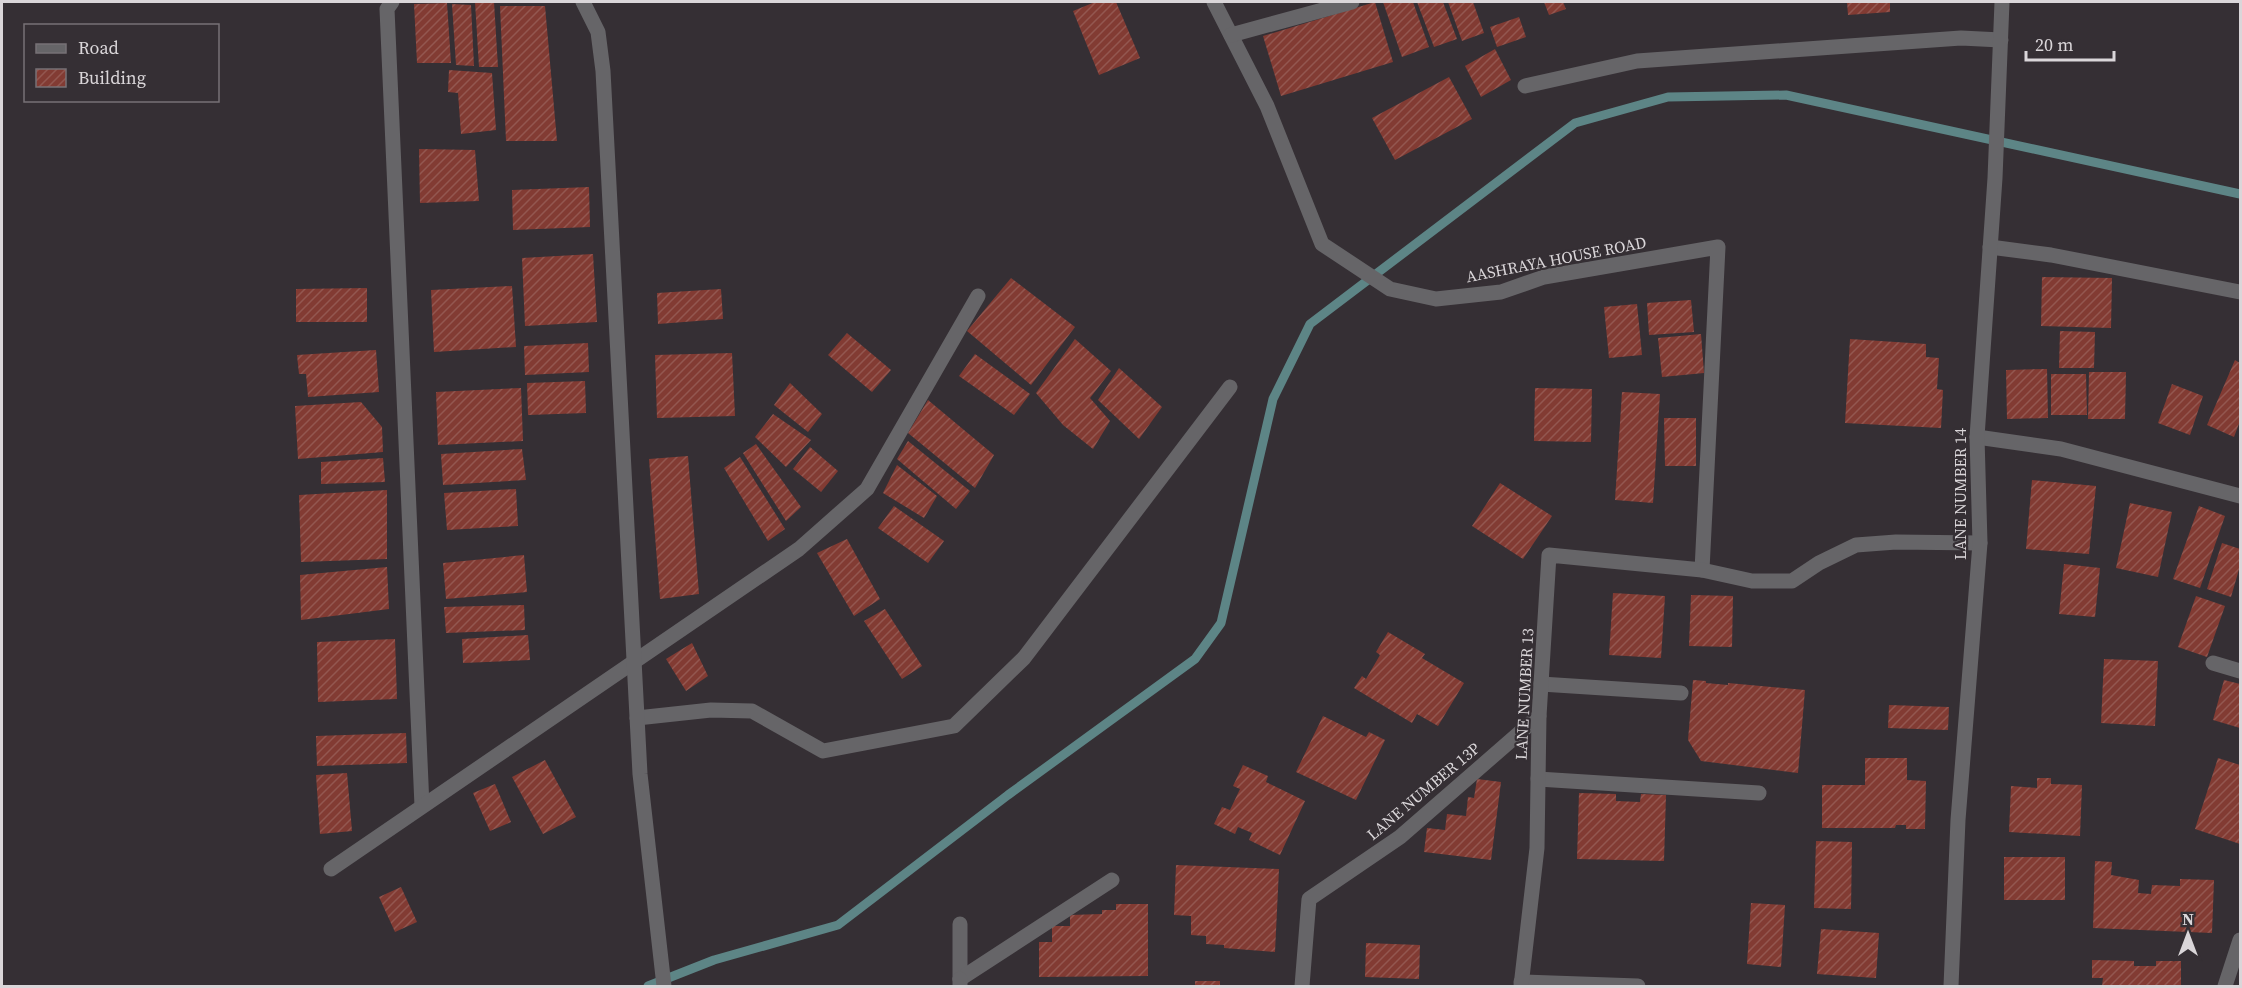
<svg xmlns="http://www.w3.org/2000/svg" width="2242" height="988" viewBox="0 0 2242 988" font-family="'Source Serif 4',serif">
<defs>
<pattern id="building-hatch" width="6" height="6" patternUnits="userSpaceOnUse" patternTransform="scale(1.5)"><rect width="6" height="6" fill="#823b33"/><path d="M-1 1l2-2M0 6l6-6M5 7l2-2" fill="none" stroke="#935750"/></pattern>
</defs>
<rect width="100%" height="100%" fill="#352f34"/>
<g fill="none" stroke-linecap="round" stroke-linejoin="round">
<!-- stream -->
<polyline stroke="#5d8586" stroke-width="9" points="648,986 714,960 838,925 1008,795 1195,659 1221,623 1273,399 1310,324 1575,123 1668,97 1786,95 2240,194"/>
</g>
<!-- building -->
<g fill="url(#building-hatch)">
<polygon points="475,2 494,2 498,67 479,67"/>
<polygon points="1095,2 1116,2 1140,58 1099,75 1073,11"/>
<polygon points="1375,2 1393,62 1281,96 1263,36"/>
<polygon points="1383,2 1413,2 1429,47 1402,57"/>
<polygon points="1417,2 1443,2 1457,39 1434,47"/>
<polygon points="1448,2 1473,2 1484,33 1462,41"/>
<polygon points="1544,2 1563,2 1566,9 1549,15"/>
<polygon points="1847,2 1890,2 1890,12 1848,15"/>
<polygon points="447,3 451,63 417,63 414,4"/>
<polygon points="452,4 471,5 474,66 456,65"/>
<polygon points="500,6 545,6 557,141 506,141"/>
<polygon points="1519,17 1526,37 1497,47 1490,27"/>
<polygon points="1495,49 1511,80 1481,97 1465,66"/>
<polygon points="449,70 492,73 496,130 461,134 458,93 448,92"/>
<polygon points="1449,77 1472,119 1395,160 1372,118"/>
<polygon points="419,149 475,150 479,201 420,203"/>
<polygon points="589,187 590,227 513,230 512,190"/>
<polygon points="593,254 597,322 525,326 522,258"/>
<polygon points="2042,277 2112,278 2111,328 2041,326"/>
<polygon points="1011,278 1075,327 1031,385 967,331"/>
<polygon points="512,286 516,347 434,352 431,290"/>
<polygon points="367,288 367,322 296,322 296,289"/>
<polygon points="721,289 723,319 658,324 657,293"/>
<polygon points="1691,300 1694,332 1649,335 1647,303"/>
<polygon points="1637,304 1642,355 1609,358 1604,307"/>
<polygon points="2060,331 2095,332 2094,368 2059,368"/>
<polygon points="847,333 891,370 872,392 828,355"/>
<polygon points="1701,334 1704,373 1662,377 1658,338"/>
<polygon points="1075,339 1111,371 1090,398 1110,421 1093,449 1063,425 1036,393"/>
<polygon points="1850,339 1926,344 1926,357 1939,358 1937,389 1943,390 1941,428 1845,423"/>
<polygon points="588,343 589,372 525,375 524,346"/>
<polygon points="376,350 379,392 308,397 306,374 299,374 297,355"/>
<polygon points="732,353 735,416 657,418 655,355"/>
<polygon points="975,354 1030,394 1014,415 959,376"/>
<polygon points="2235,360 2240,363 2240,421 2234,437 2207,425"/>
<polygon points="1119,368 1162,407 1139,439 1098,400"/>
<polygon points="2047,369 2048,418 2007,419 2006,370"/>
<polygon points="2089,372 2126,372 2125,419 2088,419"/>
<polygon points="2051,374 2086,374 2087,415 2051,415"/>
<polygon points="585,381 586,413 528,415 527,383"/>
<polygon points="790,383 822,414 808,432 774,405"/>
<polygon points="2172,384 2203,396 2190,435 2158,423"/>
<polygon points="521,388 523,441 438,445 436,392"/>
<polygon points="1535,388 1592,389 1591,442 1534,441"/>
<polygon points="1622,392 1660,394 1653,503 1615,500"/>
<polygon points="928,400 994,455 975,488 908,433"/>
<polygon points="361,402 382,427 383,452 298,459 295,406"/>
<polygon points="773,414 811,440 786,467 755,437"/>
<polygon points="1664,418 1696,418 1696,466 1665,466"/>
<polygon points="908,441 970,491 956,509 897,459"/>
<polygon points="756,444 801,507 786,521 743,453"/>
<polygon points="810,447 838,471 821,492 793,469"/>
<polygon points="522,449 526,480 443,485 441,454"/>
<polygon points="688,456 699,594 660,599 649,459"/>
<polygon points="740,457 785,529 768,541 724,468"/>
<polygon points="383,458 385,482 321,484 321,462"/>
<polygon points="897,465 937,496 924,518 883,493"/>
<polygon points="2032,480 2096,486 2089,554 2026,549"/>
<polygon points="1500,483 1552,516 1523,559 1472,526"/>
<polygon points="516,489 518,526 447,530 444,493"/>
<polygon points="387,490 387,559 301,562 299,495"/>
<polygon points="2130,503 2172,512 2158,577 2116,568"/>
<polygon points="894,506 944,541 928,563 878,528"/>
<polygon points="2199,506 2225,516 2200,588 2173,579"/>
<polygon points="847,539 880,599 854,616 817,553"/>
<polygon points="2222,543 2240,549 2240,566 2231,597 2207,589"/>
<polygon points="524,555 527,592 446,599 443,563"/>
<polygon points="2064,564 2100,568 2095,617 2059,614"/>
<polygon points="387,567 389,609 301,620 300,575"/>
<polygon points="1613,593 1665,596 1661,658 1609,655"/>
<polygon points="1691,595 1733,596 1732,647 1689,646"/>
<polygon points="2196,596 2225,606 2207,657 2178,647"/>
<polygon points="524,605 525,630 446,633 444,607"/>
<polygon points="885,609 922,666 902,679 864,621"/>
<polygon points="1388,632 1425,654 1422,658 1464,683 1438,726 1417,714 1412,723 1354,688 1362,676 1366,679 1380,655 1376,652"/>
<polygon points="528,635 530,660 463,663 462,639"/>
<polygon points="395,639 397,699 318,702 317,642"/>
<polygon points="692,643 708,676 686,691 666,659"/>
<polygon points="2104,659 2158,661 2155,726 2101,723"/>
<polygon points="1693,680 1706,681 1706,683 1728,685 1728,683 1805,690 1798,773 1701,761 1688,740"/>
<polygon points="2224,680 2240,684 2240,728 2213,720"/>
<polygon points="1889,705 1949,707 1948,730 1888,728"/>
<polygon points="1323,716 1366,737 1369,732 1385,740 1356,800 1296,772"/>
<polygon points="406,733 407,763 317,766 316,736"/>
<polygon points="1865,758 1907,758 1907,780 1926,781 1925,829 1906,829 1906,825 1896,825 1895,828 1822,828 1822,785 1865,785"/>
<polygon points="2218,758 2240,765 2240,844 2195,829"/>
<polygon points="545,760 576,817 543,834 512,777"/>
<polygon points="1243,765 1268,776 1266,782 1305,801 1280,855 1249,840 1252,833 1238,827 1235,834 1214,824 1222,807 1230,810 1240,789 1233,786"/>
<polygon points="347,773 352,831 320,834 316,775"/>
<polygon points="2037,778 2051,778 2051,784 2082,785 2080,836 2009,832 2011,786 2037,788"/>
<polygon points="1477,779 1501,782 1491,860 1424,852 1427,828 1445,830 1447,814 1466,816 1468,797 1474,798"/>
<polygon points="495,784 511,822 490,831 473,793"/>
<polygon points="1579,793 1616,794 1616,801 1640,802 1641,794 1666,795 1664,861 1577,859"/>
<polygon points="1816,841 1852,842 1851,909 1814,908"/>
<rect x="2004" y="857" width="61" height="43"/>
<polygon points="2095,861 2112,862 2111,875 2139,880 2138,893 2151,894 2152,885 2180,886 2180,879 2214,880 2212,933 2093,928"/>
<polygon points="1176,865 1279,869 1275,952 1224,948 1224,945 1206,944 1206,936 1191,935 1191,916 1174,915"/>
<polygon points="401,887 417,922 395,932 379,897"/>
<polygon points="1751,903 1785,905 1781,967 1747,964"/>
<polygon points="1116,904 1148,904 1148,976 1039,977 1039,942 1052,942 1052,926 1070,926 1070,915 1102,914 1102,910 1116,910"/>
<polygon points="1821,929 1879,933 1876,978 1817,974"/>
<polygon points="1366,943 1420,945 1419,979 1365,977"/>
<polygon points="2092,960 2134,961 2134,966 2156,966 2156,961 2181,961 2181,986 2102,986 2103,978 2092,978"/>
<rect x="1195" y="981" width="25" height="5"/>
</g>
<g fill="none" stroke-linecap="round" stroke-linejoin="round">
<!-- service -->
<g stroke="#666568" stroke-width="15">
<polyline points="1525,86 1637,61 1961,38 2001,40"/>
<polyline points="1990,247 2051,255 2240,292"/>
<polyline points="960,924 960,979"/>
<polyline points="960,979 1112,880"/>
</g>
<!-- minor -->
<g stroke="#666568" stroke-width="15">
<polyline points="392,2 387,9 422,806"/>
<polyline points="1214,2 1267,106 1322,244 1390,289 1436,299 1501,292 1544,277 1718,247 1702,570"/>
<polyline points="1231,35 1352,2"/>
<polyline points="1977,437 2061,449 2240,496"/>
<polyline points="2213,663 2240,671"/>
<polyline points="1541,684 1681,693"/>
<polyline points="637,718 711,710 752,711 823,751 954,726 1024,658 1230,387"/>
<polyline points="1538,779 1759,793"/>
<polyline points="331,869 799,549 867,489 978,296"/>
<polyline points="960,979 960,986"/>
<polyline points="1521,982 1638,986"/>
<polyline points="1302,986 1309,899 1400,837 1539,716"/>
<polyline points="1521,986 1537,848 1539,716 1549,555 1702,570 1752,581 1792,581 1819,563 1856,545 1896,542 1980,543"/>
<polyline points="1951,986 1958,820 1980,543 1977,437 1995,178 2002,2"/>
<polyline points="2225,986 2240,940"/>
</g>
<!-- tertiary -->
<polyline stroke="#666568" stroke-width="15" points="583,2 598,32 603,71 640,774 664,986"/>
</g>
<g text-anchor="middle" stroke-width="4.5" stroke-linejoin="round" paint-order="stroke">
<!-- street labels -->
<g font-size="16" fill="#dad6d9" stroke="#352f34">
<text transform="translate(1556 259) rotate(-11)" y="6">AASHRAYA HOUSE ROAD</text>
<text transform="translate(1960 494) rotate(-90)" y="6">LANE NUMBER 14</text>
<text transform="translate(1524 694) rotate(-87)" y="6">LANE NUMBER 13</text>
<text transform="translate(1423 791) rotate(-40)" y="6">LANE NUMBER 13P</text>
</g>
</g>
<!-- border -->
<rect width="2242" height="988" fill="none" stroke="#dad6d9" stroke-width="6"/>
<!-- legend -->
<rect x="24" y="24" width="195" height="78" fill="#352f34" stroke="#777276" stroke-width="1.5"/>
<rect x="36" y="44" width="30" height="9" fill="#666568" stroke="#777276" stroke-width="1.5"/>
<text x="78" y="54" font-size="18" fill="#dad6d9">Road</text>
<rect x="36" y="69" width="30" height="18" fill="url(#building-hatch)" stroke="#777276" stroke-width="1.5"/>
<text x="78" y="84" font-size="18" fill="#dad6d9">Building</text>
<!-- north arrow -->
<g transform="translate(2188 934)" stroke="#352f34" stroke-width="4.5" paint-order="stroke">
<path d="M0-4.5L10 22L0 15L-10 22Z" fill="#dad6d9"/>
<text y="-9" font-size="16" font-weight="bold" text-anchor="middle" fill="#dad6d9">N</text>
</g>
<!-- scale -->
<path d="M2026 51v9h88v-9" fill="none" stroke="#dad6d9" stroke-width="3"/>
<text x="2035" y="51" font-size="18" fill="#dad6d9" stroke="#352f34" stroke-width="4.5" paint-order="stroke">20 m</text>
</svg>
